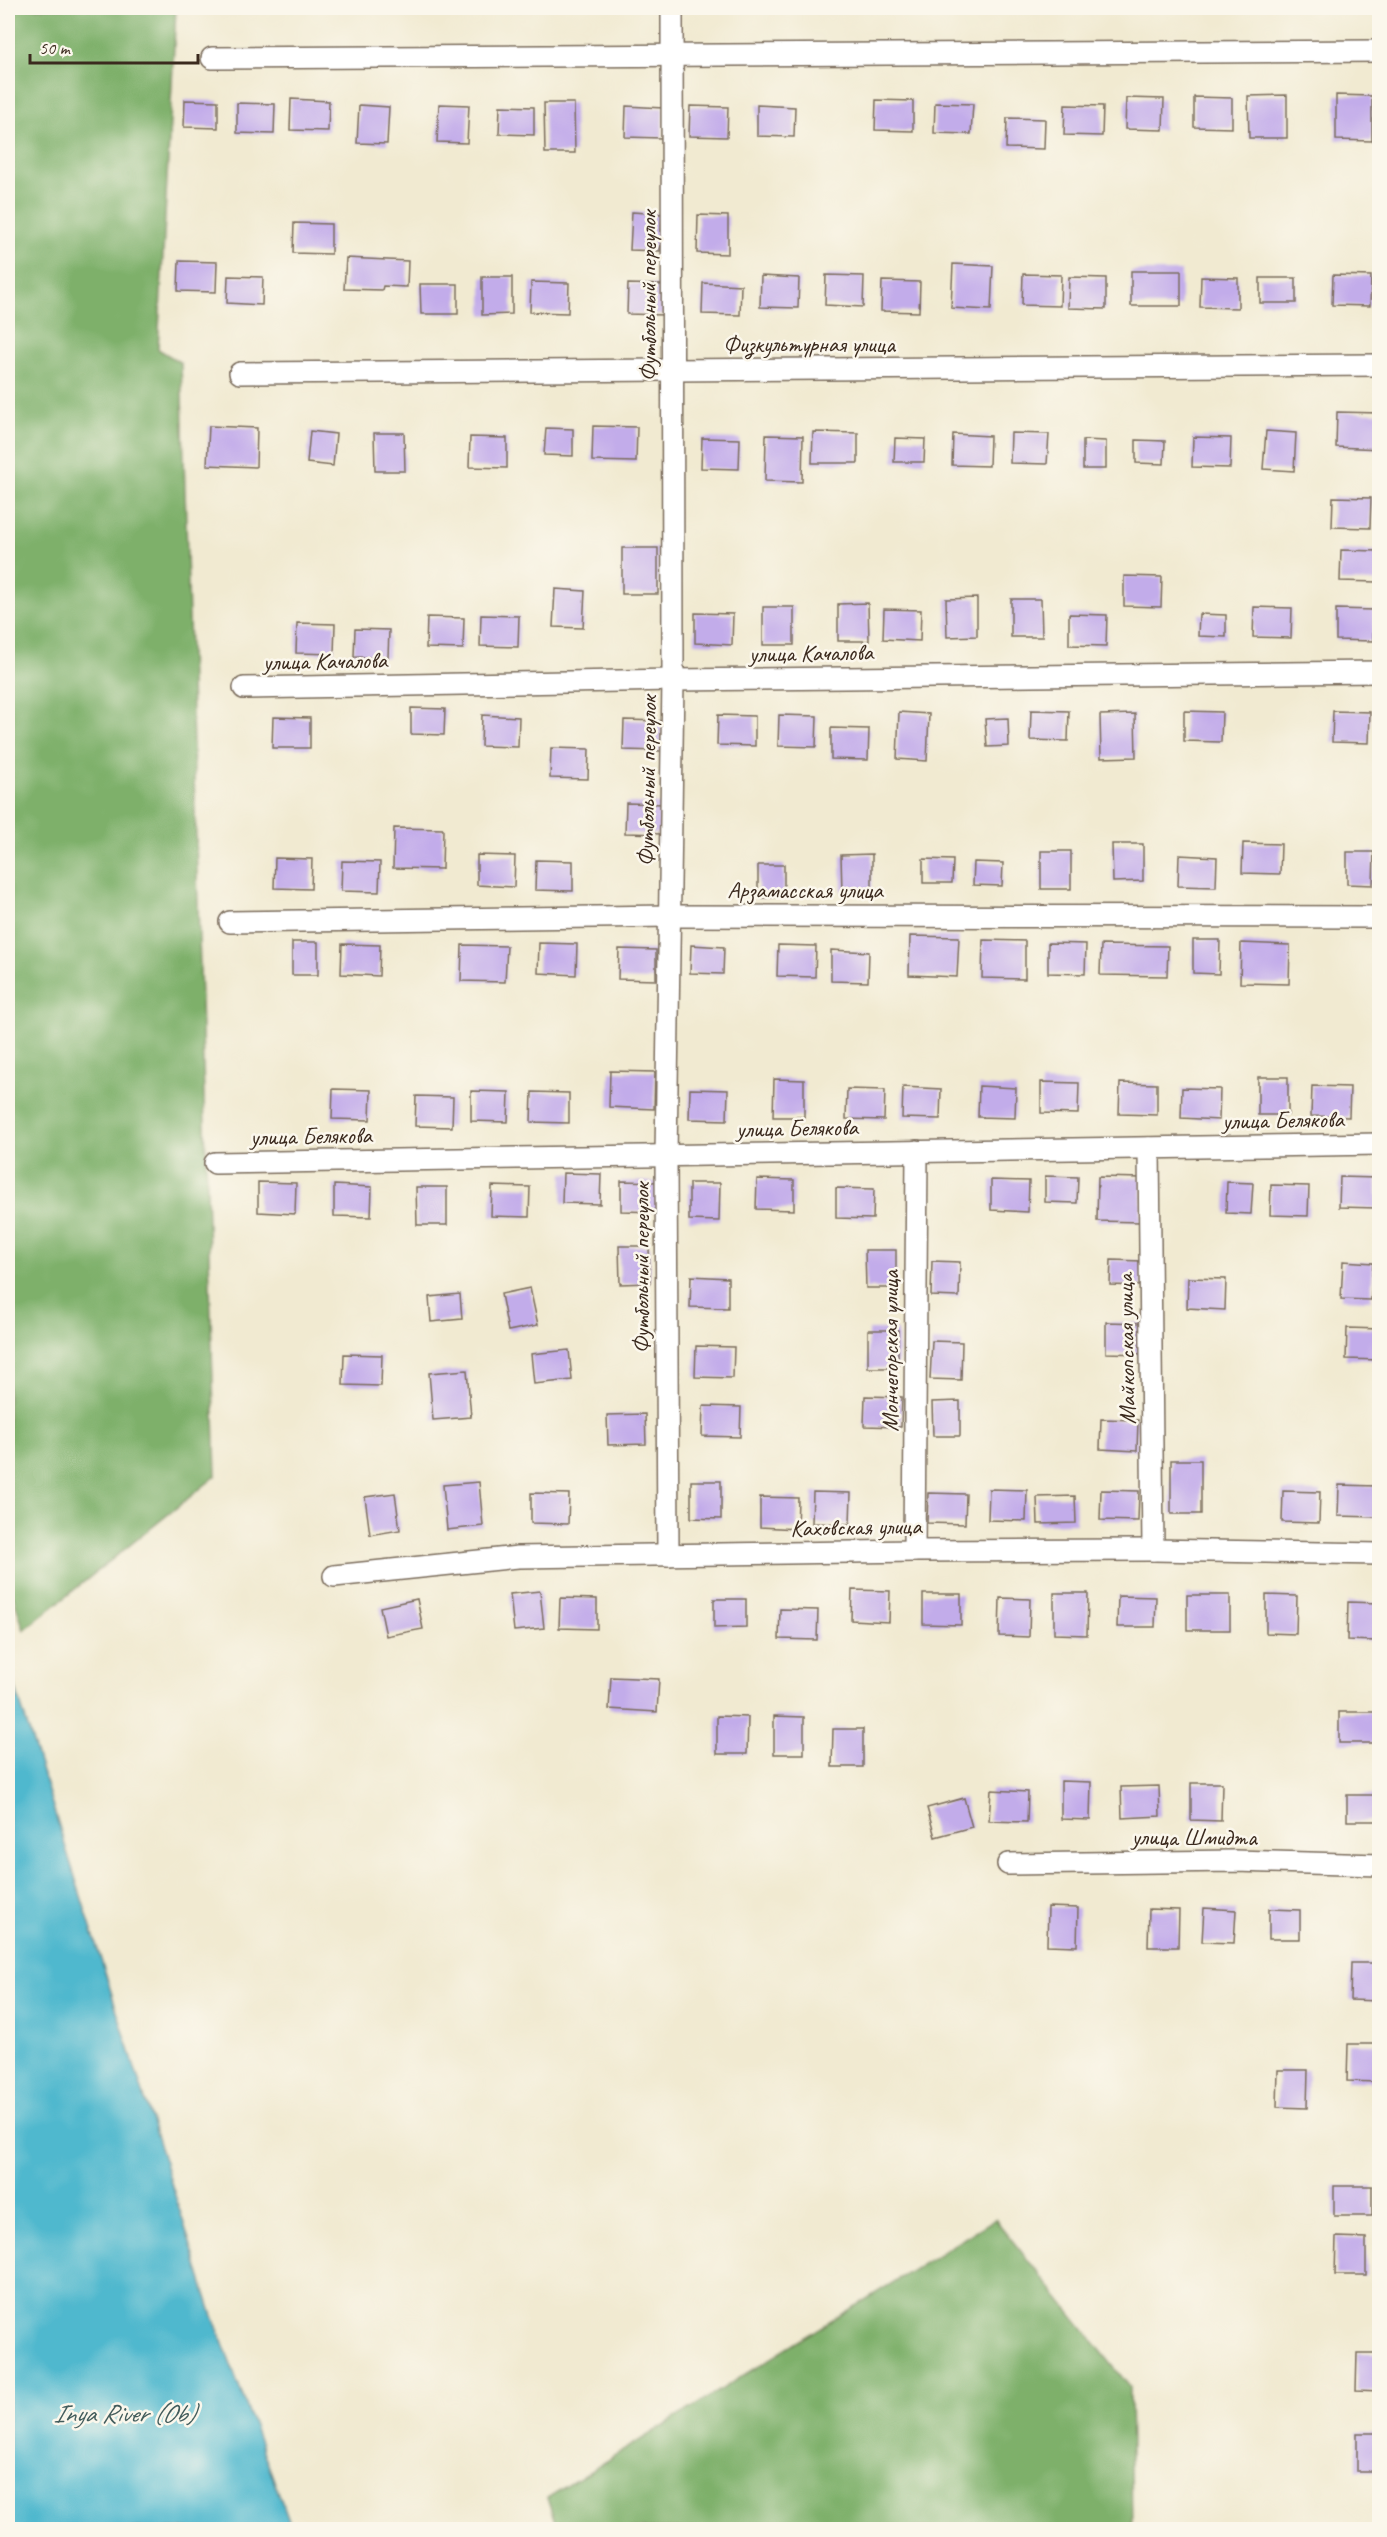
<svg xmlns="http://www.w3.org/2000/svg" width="1387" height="2537" viewBox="0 0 1387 2537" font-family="Caveat,sans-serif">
<rect width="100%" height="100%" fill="#fbf7ec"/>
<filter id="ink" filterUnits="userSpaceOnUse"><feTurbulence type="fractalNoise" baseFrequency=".0167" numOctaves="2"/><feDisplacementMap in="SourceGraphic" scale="12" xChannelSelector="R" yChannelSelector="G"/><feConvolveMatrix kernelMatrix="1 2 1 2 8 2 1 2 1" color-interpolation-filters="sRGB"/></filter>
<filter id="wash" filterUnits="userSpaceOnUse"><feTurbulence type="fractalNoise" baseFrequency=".008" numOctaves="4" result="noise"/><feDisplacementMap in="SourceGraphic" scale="24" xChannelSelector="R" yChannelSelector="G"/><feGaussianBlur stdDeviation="1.35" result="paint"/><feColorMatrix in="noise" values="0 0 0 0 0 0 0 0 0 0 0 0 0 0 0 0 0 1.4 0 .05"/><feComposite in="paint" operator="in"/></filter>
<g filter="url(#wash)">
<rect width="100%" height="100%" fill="#f1ead1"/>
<!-- forest -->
<g fill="#7eb06a" stroke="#5c6d44" stroke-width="1.5">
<polygon points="8,8 176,8 158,349 181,363 216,1476 24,1630 8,1580"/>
<polygon points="995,2219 1130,2387 1132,2529 557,2529 547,2498"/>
</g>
<!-- water -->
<polygon fill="#50b8ce" stroke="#467176" stroke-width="1.5" points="8,1664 213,2316 292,2529 8,2529"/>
<g id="blocks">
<!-- building -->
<g fill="#c2acea">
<polygon points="1287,95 1287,138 1249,138 1248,96"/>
<polygon points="1336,95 1372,96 1372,141 1336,140"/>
<polygon points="1194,97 1232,98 1232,128 1194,127"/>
<polygon points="1126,98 1164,99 1163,130 1125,129"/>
<polygon points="291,99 329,101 328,131 290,130"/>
<polygon points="185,100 218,101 218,128 184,127"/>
<polygon points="876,100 913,101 913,131 875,130"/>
<polygon points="237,103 275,104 274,134 237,133"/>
<polygon points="544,103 574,103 575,153 545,153"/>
<polygon points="935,103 973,104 971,134 934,133"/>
<polygon points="439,104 469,105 467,143 437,142"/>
<polygon points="359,105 389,107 387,144 357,143"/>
<polygon points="757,105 795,107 794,137 757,136"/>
<polygon points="1065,105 1103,106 1102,136 1064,135"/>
<polygon points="500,106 534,107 534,135 499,134"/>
<polygon points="626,106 663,108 662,138 625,137"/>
<polygon points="690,106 728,107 727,137 689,136"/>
<polygon points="1007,118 1045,119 1044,149 1006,148"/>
<polygon points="632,212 662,214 660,251 630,250"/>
<polygon points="698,215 728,216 728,254 697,253"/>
<polygon points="294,223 331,224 331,254 293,253"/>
<polygon points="346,258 408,261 407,287 383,286 382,290 344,289"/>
<polygon points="179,261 217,262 216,292 178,291"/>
<polygon points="953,264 993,266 991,310 951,308"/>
<rect x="1131" y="271" width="50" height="35"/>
<polygon points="1023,274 1061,275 1060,306 1022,305"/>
<polygon points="826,275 864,276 863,307 825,305"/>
<polygon points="1333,275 1371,276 1370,306 1332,305"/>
<polygon points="228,276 263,277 262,305 227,303"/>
<polygon points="761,276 799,278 798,308 760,307"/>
<polygon points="482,277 512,277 512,314 482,315"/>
<polygon points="1069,277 1106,278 1106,309 1068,308"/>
<polygon points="1201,277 1238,278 1238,308 1200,307"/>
<rect x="1260" y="278" width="36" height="25"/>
<polygon points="882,281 920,282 919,312 881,311"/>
<polygon points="531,282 569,283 568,313 530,312"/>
<polygon points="703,283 741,285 740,315 702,314"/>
<polygon points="420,284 458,284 458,314 421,314"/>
<polygon points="628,284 665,285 664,315 627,314"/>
<polygon points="1337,412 1380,413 1380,449 1336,447"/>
<polygon points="209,426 257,428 256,467 207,465"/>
<polygon points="593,426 637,427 636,462 592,461"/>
<polygon points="546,428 573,429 573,456 544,455"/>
<polygon points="310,431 336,434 333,466 307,463"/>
<polygon points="1266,431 1296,433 1294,471 1263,469"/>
<polygon points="813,432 858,433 858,463 812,463"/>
<polygon points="374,433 404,433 405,471 375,471"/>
<polygon points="1011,433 1049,434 1047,464 1010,463"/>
<polygon points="953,434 990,436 989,466 952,465"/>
<polygon points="766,435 803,436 802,482 765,481"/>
<polygon points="470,437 507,438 507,468 469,467"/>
<polygon points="1193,437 1231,438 1230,468 1192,467"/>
<polygon points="702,438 740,439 739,469 701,468"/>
<polygon points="895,438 925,439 924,462 894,462"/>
<polygon points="1083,440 1106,441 1106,469 1083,469"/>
<polygon points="1136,440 1165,441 1164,464 1136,463"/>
<polygon points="1333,497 1371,498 1370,528 1332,527"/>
<rect x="622" y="548" width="36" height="46"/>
<polygon points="1341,550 1378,551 1377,582 1340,581"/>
<polygon points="1124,576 1162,577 1161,607 1124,606"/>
<polygon points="555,589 585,591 583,628 553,627"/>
<polygon points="977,598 977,636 947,637 946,599"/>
<polygon points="1011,599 1041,599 1042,637 1011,637"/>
<polygon points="868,603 869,641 838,641 838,604"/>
<rect x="763" y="607" width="31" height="38"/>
<polygon points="1254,607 1292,608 1291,638 1253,637"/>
<polygon points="884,609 921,610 920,641 883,639"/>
<polygon points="1336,609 1374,610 1373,641 1336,640"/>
<polygon points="695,613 733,614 732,645 695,643"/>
<polygon points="1069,614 1107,615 1106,646 1069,645"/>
<polygon points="1199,614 1226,615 1226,637 1198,636"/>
<polygon points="481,615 519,616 518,647 480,646"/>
<polygon points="427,617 464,618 463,649 426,648"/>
<polygon points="297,623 335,624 334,654 296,653"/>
<polygon points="355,629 389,630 388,658 354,657"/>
<polygon points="411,708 445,709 444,735 411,734"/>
<polygon points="1031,710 1069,711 1068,741 1030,740"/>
<polygon points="1184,711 1222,712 1221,742 1184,741"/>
<polygon points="1333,711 1370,712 1369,743 1332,742"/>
<polygon points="899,712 929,714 927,761 897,759"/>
<polygon points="1135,714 1136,757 1101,758 1100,715"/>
<polygon points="482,715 519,717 518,747 481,746"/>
<polygon points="718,715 755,716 755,746 717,745"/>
<polygon points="779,715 817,716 816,747 778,746"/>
<polygon points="273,717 310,718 310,748 272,748"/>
<polygon points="1008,718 1009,746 987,747 985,719"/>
<polygon points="624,720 662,721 661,751 623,750"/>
<polygon points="831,728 869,729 868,760 831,759"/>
<polygon points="551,748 589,749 588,779 550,778"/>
<polygon points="626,803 664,804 663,834 625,833"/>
<polygon points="394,828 443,829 442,869 393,868"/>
<polygon points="1243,843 1281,844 1280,874 1242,873"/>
<polygon points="1112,844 1143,844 1143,881 1113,882"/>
<rect x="1041" y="851" width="30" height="38"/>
<polygon points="1347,852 1374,852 1373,885 1347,884"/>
<polygon points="872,854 872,892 842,893 841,855"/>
<polygon points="477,855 515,856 514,887 477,885"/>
<polygon points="1179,855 1217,857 1216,887 1178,886"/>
<polygon points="275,858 312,859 311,889 274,888"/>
<polygon points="923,859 953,860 952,883 923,883"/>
<polygon points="536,860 573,861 573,891 535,890"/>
<polygon points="342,861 380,862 379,892 341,891"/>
<polygon points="974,862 1003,863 1002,886 973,885"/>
<polygon points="758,865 784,865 784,897 758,898"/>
<polygon points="910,936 959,937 957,977 909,975"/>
<polygon points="983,940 1025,941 1025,979 982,978"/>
<polygon points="1193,940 1220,940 1219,974 1193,973"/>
<rect x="292" y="942" width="26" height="33"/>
<polygon points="539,943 577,944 576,975 538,973"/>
<polygon points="1048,943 1086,944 1085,974 1048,973"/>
<polygon points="1241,943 1290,945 1289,984 1240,983"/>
<polygon points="342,944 380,945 379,976 341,974"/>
<polygon points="462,945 507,946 505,982 461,981"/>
<polygon points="691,945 724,947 723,974 690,973"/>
<polygon points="778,945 816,946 815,977 777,976"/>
<polygon points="1101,945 1168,946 1167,976 1100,975"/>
<polygon points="619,949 656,950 656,980 618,979"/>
<polygon points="831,950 869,952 868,982 831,981"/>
<polygon points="610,1071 655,1072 654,1109 609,1107"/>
<rect x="1258" y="1077" width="30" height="38"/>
<polygon points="774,1079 804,1080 804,1117 773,1117"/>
<polygon points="1041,1082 1079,1083 1078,1114 1041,1113"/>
<polygon points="1120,1083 1157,1084 1157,1115 1119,1114"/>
<polygon points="979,1086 1016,1088 1015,1118 978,1117"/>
<polygon points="1312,1086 1350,1087 1349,1117 1311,1116"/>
<polygon points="903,1087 941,1089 940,1119 902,1118"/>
<polygon points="1182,1088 1220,1089 1219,1120 1181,1118"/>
<polygon points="333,1089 371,1090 370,1120 332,1119"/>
<polygon points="690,1089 728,1090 727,1120 689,1119"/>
<polygon points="847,1089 885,1090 884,1120 846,1119"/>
<polygon points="471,1091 509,1092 508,1122 471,1121"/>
<polygon points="532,1092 569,1093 569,1123 531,1122"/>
<polygon points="416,1096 453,1097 452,1127 415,1126"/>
<polygon points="563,1173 601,1174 600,1204 562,1203"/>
<polygon points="1045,1176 1078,1177 1077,1203 1045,1202"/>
<polygon points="1098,1177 1142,1178 1141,1222 1097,1221"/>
<polygon points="1340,1177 1377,1178 1377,1208 1339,1207"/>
<polygon points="757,1179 794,1180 794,1210 756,1209"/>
<polygon points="991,1180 1029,1181 1028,1212 991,1210"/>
<polygon points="621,1181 659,1182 658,1212 621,1211"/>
<polygon points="258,1182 296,1183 295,1214 258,1212"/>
<polygon points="1227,1182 1253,1183 1251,1214 1226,1213"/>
<polygon points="689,1183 720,1183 719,1221 689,1220"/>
<polygon points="334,1185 372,1187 371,1217 334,1216"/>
<polygon points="1271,1185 1309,1186 1308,1216 1270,1215"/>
<polygon points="492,1186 530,1187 529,1217 491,1216"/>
<polygon points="416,1187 447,1187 447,1225 417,1225"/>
<polygon points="836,1188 874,1189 873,1219 836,1218"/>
<polygon points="619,1246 649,1246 650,1283 620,1284"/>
<polygon points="865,1250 896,1250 896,1288 866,1288"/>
<polygon points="1111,1260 1142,1261 1141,1286 1110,1285"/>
<polygon points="932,1261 960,1262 959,1297 931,1296"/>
<polygon points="1343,1261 1373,1263 1371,1300 1341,1299"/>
<polygon points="691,1276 728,1278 728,1308 690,1307"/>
<polygon points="1188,1278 1226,1279 1225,1310 1187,1308"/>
<polygon points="530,1288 538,1325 508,1331 501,1294"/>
<polygon points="460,1294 462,1319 431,1322 429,1297"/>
<polygon points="1106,1322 1144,1323 1143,1354 1106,1353"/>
<polygon points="1347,1328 1380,1329 1380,1360 1346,1359"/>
<rect x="868" y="1330" width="30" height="38"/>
<polygon points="932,1341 962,1342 961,1380 930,1379"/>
<polygon points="696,1346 734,1347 733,1378 695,1377"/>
<polygon points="569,1350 572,1380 534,1384 531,1354"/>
<polygon points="344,1354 382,1355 381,1386 343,1385"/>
<polygon points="467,1370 471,1417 433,1420 429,1373"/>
<polygon points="865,1396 902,1397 901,1427 864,1426"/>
<polygon points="960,1401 960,1436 933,1436 932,1402"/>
<polygon points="703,1406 741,1407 740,1437 702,1436"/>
<polygon points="645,1414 646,1444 608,1445 607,1415"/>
<polygon points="1101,1419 1138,1420 1137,1451 1100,1449"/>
<rect x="1171" y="1460" width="30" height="54"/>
<polygon points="691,1481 721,1481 721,1519 691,1518"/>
<polygon points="479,1482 483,1526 447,1530 443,1485"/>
<polygon points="1339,1485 1377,1486 1376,1517 1338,1516"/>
<polygon points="989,1489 1027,1490 1026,1521 988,1520"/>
<polygon points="1101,1490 1139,1491 1138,1521 1100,1520"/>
<polygon points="1283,1491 1320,1492 1319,1523 1282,1522"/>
<polygon points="813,1492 851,1493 850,1524 812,1523"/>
<polygon points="395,1493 400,1530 370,1535 365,1497"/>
<polygon points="531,1493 569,1494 568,1524 531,1523"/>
<polygon points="928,1493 966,1494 965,1524 927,1523"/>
<polygon points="1075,1496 1076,1523 1038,1524 1037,1497"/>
<polygon points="760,1497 798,1498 797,1529 760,1527"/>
<polygon points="852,1590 890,1591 889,1622 851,1620"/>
<polygon points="540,1591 544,1628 514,1631 510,1594"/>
<polygon points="1054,1593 1088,1593 1087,1635 1054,1634"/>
<polygon points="923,1594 961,1594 961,1625 923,1624"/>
<rect x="1187" y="1595" width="43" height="35"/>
<polygon points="1266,1595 1297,1596 1296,1634 1266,1633"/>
<polygon points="1118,1596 1156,1597 1155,1627 1117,1627"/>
<polygon points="560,1598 597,1599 597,1629 559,1628"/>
<polygon points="1000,1598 1030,1599 1029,1637 999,1636"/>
<polygon points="417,1599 423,1629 386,1636 380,1607"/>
<polygon points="714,1599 746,1599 746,1627 714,1628"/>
<polygon points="1348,1602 1378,1603 1377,1641 1347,1640"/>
<polygon points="780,1609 818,1610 817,1640 779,1639"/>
<polygon points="611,1677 659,1679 657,1712 609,1709"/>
<rect x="1339" y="1712" width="38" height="31"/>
<polygon points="717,1716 748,1717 747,1754 717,1754"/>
<polygon points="774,1716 804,1717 804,1754 774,1754"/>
<polygon points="833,1729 863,1729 863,1767 832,1767"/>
<polygon points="1061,1781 1091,1782 1090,1820 1061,1819"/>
<polygon points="1191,1783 1222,1783 1221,1821 1191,1820"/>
<polygon points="1159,1786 1160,1816 1122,1818 1121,1787"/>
<polygon points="991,1790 1028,1792 1027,1822 989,1821"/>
<rect x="1347" y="1795" width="32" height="26"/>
<polygon points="964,1798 972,1827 935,1837 927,1808"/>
<polygon points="1048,1907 1078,1908 1077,1946 1047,1945"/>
<polygon points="1204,1908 1236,1910 1234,1943 1202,1942"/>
<polygon points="1149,1909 1179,1910 1178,1947 1148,1947"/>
<polygon points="1269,1909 1300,1910 1300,1939 1269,1939"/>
<polygon points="1351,1963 1380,1963 1380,2001 1350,2000"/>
<polygon points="1348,2044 1379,2044 1378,2082 1347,2081"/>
<polygon points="1278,2070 1308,2070 1307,2108 1277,2107"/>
<rect x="1334" y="2186" width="38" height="30"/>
<polygon points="1336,2237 1366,2238 1366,2275 1335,2275"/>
<polygon points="1357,2353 1380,2353 1380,2391 1356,2390"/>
<rect x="1357" y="2433" width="23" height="38"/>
</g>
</g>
</g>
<g filter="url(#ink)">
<use href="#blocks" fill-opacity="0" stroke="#7b6d5d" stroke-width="1.5"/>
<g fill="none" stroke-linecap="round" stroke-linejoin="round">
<defs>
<g id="street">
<polyline points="212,58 1380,51"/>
<polyline points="240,373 1380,365"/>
<polyline points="244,688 673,680 1380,672"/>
<polyline points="230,922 671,916 1380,917"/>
<polyline points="1149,1148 1153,1550"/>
<polyline points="215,1163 1380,1144"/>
<polyline points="914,1551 917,1151"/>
<polyline points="668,1555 666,1156 673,680 672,8"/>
<polyline points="334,1576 518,1557 914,1551 1153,1550 1380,1554"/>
<polyline points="1008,1864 1235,1861 1380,1865"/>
</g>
</defs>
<!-- street casing -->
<use href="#street" stroke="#7b6d5d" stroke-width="24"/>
<!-- street -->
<use href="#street" stroke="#fff" stroke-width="21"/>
</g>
</g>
<g text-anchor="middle" stroke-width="5" stroke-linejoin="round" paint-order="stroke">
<!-- street labels -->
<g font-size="24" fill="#3b2a1e" stroke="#fbf7ec">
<text transform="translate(648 296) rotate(-90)" y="8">Футбольный переулок</text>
<text x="809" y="352">Физкультурная улица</text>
<text transform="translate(811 653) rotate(-1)" y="8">улица Качалова</text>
<text transform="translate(325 661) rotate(-1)" y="8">улица Качалова</text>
<text transform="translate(647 781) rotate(-89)" y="8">Футбольный переулок</text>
<text x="805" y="898">Арзамасская улица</text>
<text transform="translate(1283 1120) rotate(-1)" y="8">улица Белякова</text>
<text transform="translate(797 1128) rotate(-1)" y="8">улица Белякова</text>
<text transform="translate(311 1136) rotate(-1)" y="8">улица Белякова</text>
<text transform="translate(641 1268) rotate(-90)" y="8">Футбольный переулок</text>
<text transform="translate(1126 1349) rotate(-91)" y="8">Майкопская улица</text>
<text transform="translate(890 1351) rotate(-90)" y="8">Мончегорская улица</text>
<text transform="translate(856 1527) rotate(-1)" y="8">Каховская улица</text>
<text x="1194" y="1845">улица Шмидта</text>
</g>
<!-- water labels -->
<g font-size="26" font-style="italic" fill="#425c5c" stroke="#fbf7ec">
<text x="124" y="2422">Inya River (Ob)</text>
</g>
</g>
<!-- margin -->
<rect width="1387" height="2537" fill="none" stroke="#fbf7ec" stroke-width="30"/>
<!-- scale -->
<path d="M30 54v9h168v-9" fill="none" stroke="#3b2a1e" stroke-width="3"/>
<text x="39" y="54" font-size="18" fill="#3b2a1e" stroke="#fbf7ec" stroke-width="4.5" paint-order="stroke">50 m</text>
</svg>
